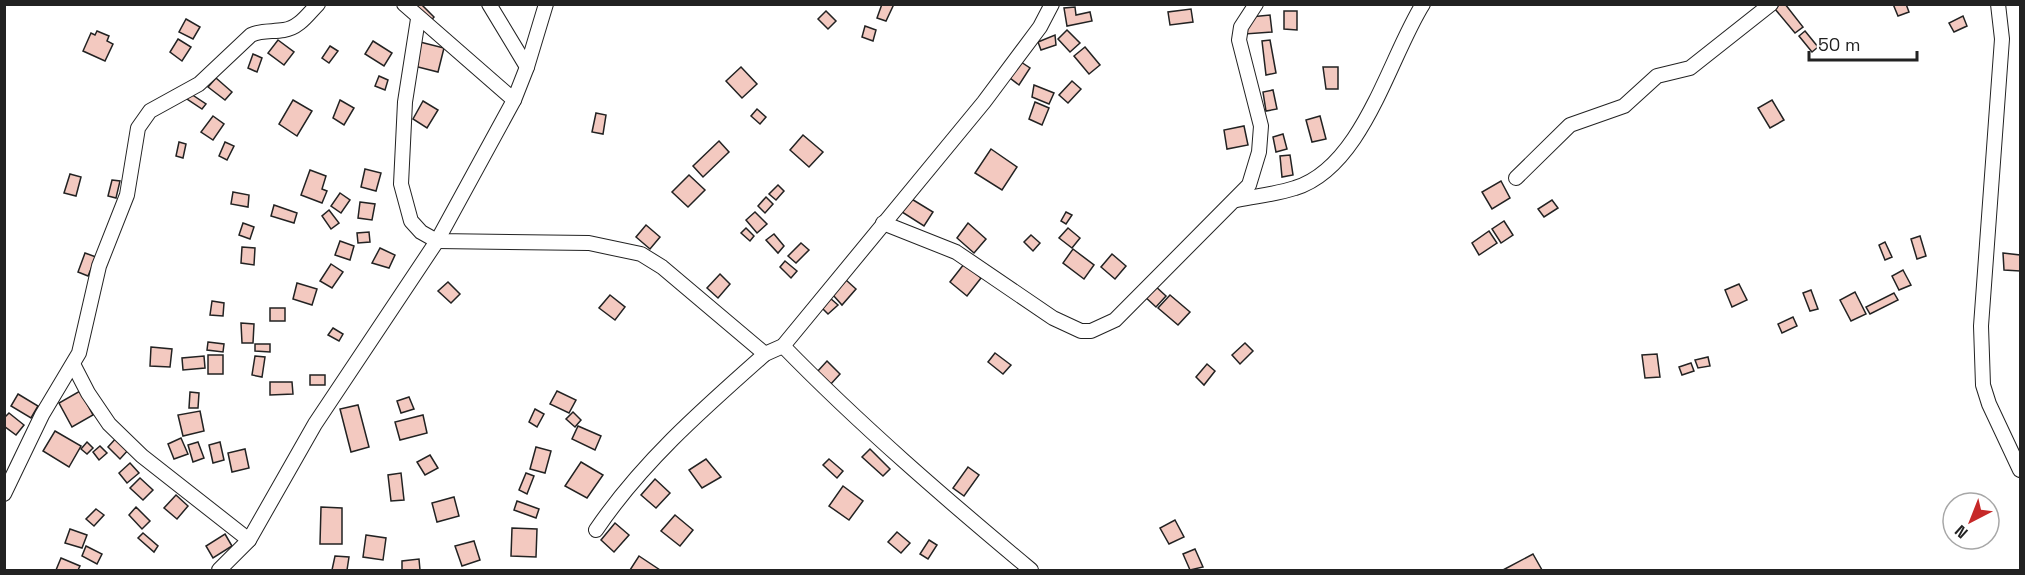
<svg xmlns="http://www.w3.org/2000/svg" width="2025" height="575" viewBox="0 0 2025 575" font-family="'Space Grotesk',sans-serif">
<rect width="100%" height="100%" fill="#fff"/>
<!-- building -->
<g fill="#f3c9c0" stroke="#222" stroke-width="1.5">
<polygon points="408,4 421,4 434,17 429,23"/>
<polygon points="882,4 894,4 886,21 877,18"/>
<polygon points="1780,4 1785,4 1803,27 1795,33 1775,9"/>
<polygon points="1893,4 1906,4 1909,12 1898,16"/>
<polygon points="1075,7 1076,15 1090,12 1092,21 1067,26 1064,8"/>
<polygon points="1191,9 1193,22 1170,25 1168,12"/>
<polygon points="826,11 836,21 828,29 818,19"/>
<polygon points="1284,11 1297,11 1297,30 1284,29"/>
<polygon points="1270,15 1272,32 1245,34 1250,17"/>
<polygon points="1963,16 1967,26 1954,32 1949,23"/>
<polygon points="186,19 200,27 193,39 179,32"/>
<polygon points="865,26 876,30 873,41 862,37"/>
<polygon points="1067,30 1080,43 1070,52 1058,39"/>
<polygon points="97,31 109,36 107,41 113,44 105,61 83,51 91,33 95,35"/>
<polygon points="1805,31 1818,47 1812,52 1799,36"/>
<polygon points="1055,35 1056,45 1041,50 1038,42"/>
<polygon points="178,39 191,47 182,61 170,52"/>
<polygon points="278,40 294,52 284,65 268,53"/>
<polygon points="1270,40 1276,73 1266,75 1262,41"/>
<polygon points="373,41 392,53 384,66 365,54"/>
<polygon points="420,42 444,48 438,72 414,66"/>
<polygon points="330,46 338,51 329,63 322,58"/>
<polygon points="1085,47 1100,65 1089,74 1074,56"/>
<polygon points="253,54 262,58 257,72 248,68"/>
<polygon points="1021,62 1030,68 1019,85 1010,78"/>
<polygon points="741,67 757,84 742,98 726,81"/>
<polygon points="1323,67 1338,67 1338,89 1326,89"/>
<polygon points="379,76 388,80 385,90 375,86"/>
<polygon points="216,78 232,92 225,100 208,87"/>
<polygon points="1072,81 1081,89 1068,103 1059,95"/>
<polygon points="1034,85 1054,93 1049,104 1032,97"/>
<polygon points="1273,90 1277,109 1266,111 1263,92"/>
<polygon points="188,92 206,104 202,109 184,97"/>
<polygon points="293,100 312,111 297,136 279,124"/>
<polygon points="340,100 354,108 344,125 333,118"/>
<polygon points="1772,100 1784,120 1770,128 1758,108"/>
<polygon points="423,101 438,110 427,128 413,119"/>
<polygon points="1035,102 1049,108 1042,125 1029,119"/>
<polygon points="757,109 766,117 760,124 751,116"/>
<polygon points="596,113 606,115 603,134 592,132"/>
<polygon points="213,116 224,124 213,140 201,132"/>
<polygon points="1320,116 1326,139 1312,142 1306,120"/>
<polygon points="1244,126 1248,145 1227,149 1224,130"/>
<polygon points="1283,134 1287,149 1276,152 1273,137"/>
<polygon points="803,135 823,152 809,167 790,150"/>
<polygon points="719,141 729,152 703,177 693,166"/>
<polygon points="179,142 186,144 183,158 176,156"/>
<polygon points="225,142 234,146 227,160 219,156"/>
<polygon points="991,149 1017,167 1002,190 975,173"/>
<polygon points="1290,155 1293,175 1282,177 1280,156"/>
<polygon points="365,169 381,173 376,191 361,187"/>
<polygon points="310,170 326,176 322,189 327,191 322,203 301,195"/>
<polygon points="70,174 81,177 76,196 64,193"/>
<polygon points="689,175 705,190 688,207 672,192"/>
<polygon points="112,180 120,181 116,198 108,196"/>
<polygon points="1501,181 1510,198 1492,209 1482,192"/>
<polygon points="778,185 784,191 776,200 769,194"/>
<polygon points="233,192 249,195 248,207 231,204"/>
<polygon points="340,193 350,200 341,213 331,206"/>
<polygon points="766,197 773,204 765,213 758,206"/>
<polygon points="910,198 933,212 924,226 902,212"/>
<polygon points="1552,200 1558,208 1544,217 1538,209"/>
<polygon points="360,202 375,204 372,220 358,218"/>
<polygon points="274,205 297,213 294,223 271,216"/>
<polygon points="329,210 339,223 331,229 322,216"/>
<polygon points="755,212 767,224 757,233 746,220"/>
<polygon points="1066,212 1072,215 1066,224 1061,221"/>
<polygon points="1504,221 1513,235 1501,243 1492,229"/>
<polygon points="243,223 254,227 250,239 239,235"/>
<polygon points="968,223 986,239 974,253 957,238"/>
<polygon points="646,225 660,237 650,249 636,237"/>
<polygon points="746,228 754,236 750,241 741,233"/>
<polygon points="1068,228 1080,238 1072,248 1059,238"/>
<polygon points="1489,231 1497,243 1479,255 1472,243"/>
<polygon points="369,232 370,242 358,243 357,233"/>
<polygon points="774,234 784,246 778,253 766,240"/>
<polygon points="1031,235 1040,243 1033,251 1024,242"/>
<polygon points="1920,236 1926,256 1917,259 1911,239"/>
<polygon points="340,241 354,246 350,260 335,255"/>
<polygon points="1885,242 1892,257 1885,260 1879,245"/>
<polygon points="801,243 809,250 796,263 788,256"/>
<polygon points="242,247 255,248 254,265 241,263"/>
<polygon points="380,248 395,255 389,268 372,263"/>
<polygon points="1073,249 1094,265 1084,279 1063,263"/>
<polygon points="85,253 96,257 88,276 78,272"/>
<polygon points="2003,253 2020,255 2020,271 2004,270"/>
<polygon points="1112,254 1126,266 1115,279 1101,267"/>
<polygon points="785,261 797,271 791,278 780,267"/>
<polygon points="331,264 343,272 332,288 320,281"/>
<polygon points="964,264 981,278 967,296 950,282"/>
<polygon points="1903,270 1911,285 1899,290 1892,276"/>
<polygon points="720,274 730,284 718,298 707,288"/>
<polygon points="846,280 856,289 842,305 833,295"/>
<polygon points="448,282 460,294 451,303 438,291"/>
<polygon points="297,283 317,289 312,305 293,299"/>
<polygon points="1153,284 1166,296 1156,307 1143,295"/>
<polygon points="1739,284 1747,300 1732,307 1725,290"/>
<polygon points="1811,290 1818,309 1810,311 1803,293"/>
<polygon points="1855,292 1866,314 1851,321 1840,300"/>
<polygon points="1894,293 1898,300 1870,314 1866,307"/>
<polygon points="610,295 625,307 615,320 599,308"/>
<polygon points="1170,295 1190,312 1178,325 1158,308"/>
<polygon points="830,298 838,305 828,314 821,307"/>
<polygon points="212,301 224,303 223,316 210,315"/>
<rect x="270" y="308" width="15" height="13"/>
<polygon points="1793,317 1797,326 1782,333 1778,324"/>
<polygon points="241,323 254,324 253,343 242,343"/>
<polygon points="333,328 343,334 339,341 328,335"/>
<polygon points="208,342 224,344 223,352 207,350"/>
<polygon points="1245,343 1253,351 1240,364 1232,355"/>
<polygon points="255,344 270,344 270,352 255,351"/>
<polygon points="151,347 172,349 170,367 150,366"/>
<polygon points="995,353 1011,365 1003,374 988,362"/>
<polygon points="1657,354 1660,377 1645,378 1642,355"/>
<rect x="208" y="355" width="15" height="19"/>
<polygon points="204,356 205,368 183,370 182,358"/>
<polygon points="255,356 265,357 262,377 252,375"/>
<polygon points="1708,357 1710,366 1698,368 1695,360"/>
<polygon points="827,361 840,374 830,385 817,372"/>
<polygon points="1691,363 1694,371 1682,375 1679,367"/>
<polygon points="1207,364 1215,371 1204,385 1196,377"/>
<rect x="310" y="375" width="15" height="10"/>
<polygon points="270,382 292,382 293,394 270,395"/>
<polygon points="80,391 93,415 72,427 59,403"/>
<polygon points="557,391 576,400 569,413 550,404"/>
<polygon points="190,392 199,393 198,408 189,408"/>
<polygon points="18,394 38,406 31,418 11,406"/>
<polygon points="409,397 414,409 401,413 397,401"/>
<polygon points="358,405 369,447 351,452 340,409"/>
<polygon points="535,409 544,414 537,427 529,422"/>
<polygon points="200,411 204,431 183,436 178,415"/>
<polygon points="573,412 581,420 575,427 566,419"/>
<polygon points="9,413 24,425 16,435 4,426 4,418"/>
<polygon points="423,415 427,433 400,440 395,422"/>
<polygon points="578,426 601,436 595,450 572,439"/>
<polygon points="55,431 81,446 69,467 43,451"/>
<polygon points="117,437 129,449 120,459 108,447"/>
<polygon points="181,438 188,454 174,459 168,444"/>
<polygon points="87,442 93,448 87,454 81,449"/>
<polygon points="198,442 204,458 193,462 188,445"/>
<polygon points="220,442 224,460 213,463 209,445"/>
<polygon points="100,446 107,453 99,460 93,452"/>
<polygon points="536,447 551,451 545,473 530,469"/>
<polygon points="245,449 249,468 232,472 228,453"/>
<polygon points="870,449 890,469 883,476 862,457"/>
<polygon points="430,455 438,468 425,475 417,462"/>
<polygon points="706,459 721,477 702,488 689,470"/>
<polygon points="829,459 843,471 837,478 823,465"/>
<polygon points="581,462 603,475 587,498 565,486"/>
<polygon points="130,463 139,473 127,483 119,473"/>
<polygon points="968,467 979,475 964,496 953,488"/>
<polygon points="401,473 404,500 391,501 388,475"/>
<polygon points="526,473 534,476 527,494 519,490"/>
<polygon points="140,478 153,490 143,500 130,488"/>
<polygon points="655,479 670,493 656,508 641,495"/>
<polygon points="843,486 863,501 849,520 829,506"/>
<polygon points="176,495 188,506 177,519 164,508"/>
<polygon points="454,497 459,516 437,522 432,503"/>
<polygon points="517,501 539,509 536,518 514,510"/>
<polygon points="136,507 150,521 142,529 129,515"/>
<polygon points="321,507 342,508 342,544 320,544"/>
<polygon points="96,509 104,515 94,526 86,519"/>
<polygon points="675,515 693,530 680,546 661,531"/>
<polygon points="1175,520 1184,537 1169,544 1160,528"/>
<polygon points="615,523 629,535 614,552 601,540"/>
<polygon points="512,528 537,529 536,557 511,556"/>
<polygon points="70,529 87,535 82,548 65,543"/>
<polygon points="897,532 910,543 901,553 888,542"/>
<polygon points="143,533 158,546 154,552 138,538"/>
<polygon points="225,534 232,546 213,558 206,546"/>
<polygon points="366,535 386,538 383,560 363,557"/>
<polygon points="929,540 937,545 928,559 920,554"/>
<polygon points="474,541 480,560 462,566 455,546"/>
<polygon points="86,546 102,554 97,564 82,556"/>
<polygon points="1195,549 1203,567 1190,570 1183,554"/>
<polygon points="1533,554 1542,570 1503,570"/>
<polygon points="335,556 349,557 347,570 332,570"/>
<polygon points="639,556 660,570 630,570"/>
<polygon points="61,558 80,566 78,570 56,570"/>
<polygon points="419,559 420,570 402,570 402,561"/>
</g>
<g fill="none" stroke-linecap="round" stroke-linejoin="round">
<defs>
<g id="street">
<polyline points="404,4 514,100"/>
<polyline points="489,4 527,67"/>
<polyline points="1998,4 2002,39 1981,326 1983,385 1989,404 2020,470"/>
<polyline points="418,19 405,102 401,184 411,221 421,232 437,241 589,243 641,254 662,267 765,354"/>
<polyline points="1516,178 1570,125 1624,106 1657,76 1690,68 1771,4"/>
<path d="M1237,200C1256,196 1277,194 1295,188C1363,167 1389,58 1423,4"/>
<polyline points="883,223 956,252 1053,318 1081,331 1091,331 1115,320 1249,185 1259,152 1261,126 1239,40 1241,27 1256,4"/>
<path d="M783,346C861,426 946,499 1031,570"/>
<polyline points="73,364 88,393 109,424 142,456 249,540"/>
<path d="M4,494L42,415L79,353L99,266L127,195L138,128L150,111L199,84L251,35C262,30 272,32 284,30C299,28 308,14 318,4"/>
<path d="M596,530C642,462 704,408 765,354L783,346L984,102L1040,27L1052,4"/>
<polyline points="219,570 249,540 315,424 437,241 514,100 527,67 546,4"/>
</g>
</defs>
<!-- street casing -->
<use href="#street" stroke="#222" stroke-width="16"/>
<!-- street -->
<use href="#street" stroke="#fff" stroke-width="14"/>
</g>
<!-- border -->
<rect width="2025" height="575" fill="none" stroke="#222222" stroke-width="12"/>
<!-- north arrow -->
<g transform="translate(1971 521) rotate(222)"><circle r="28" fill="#ffffff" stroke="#a7a7a7" stroke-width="1.5"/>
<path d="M0-4.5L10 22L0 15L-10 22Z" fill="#c62828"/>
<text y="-9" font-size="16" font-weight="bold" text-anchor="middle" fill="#222222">N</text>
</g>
<!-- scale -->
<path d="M1809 51v9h108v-9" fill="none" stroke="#222222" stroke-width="3"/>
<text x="1818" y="51" font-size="18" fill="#222222" stroke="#ffffff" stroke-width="4.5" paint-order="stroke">50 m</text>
</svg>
